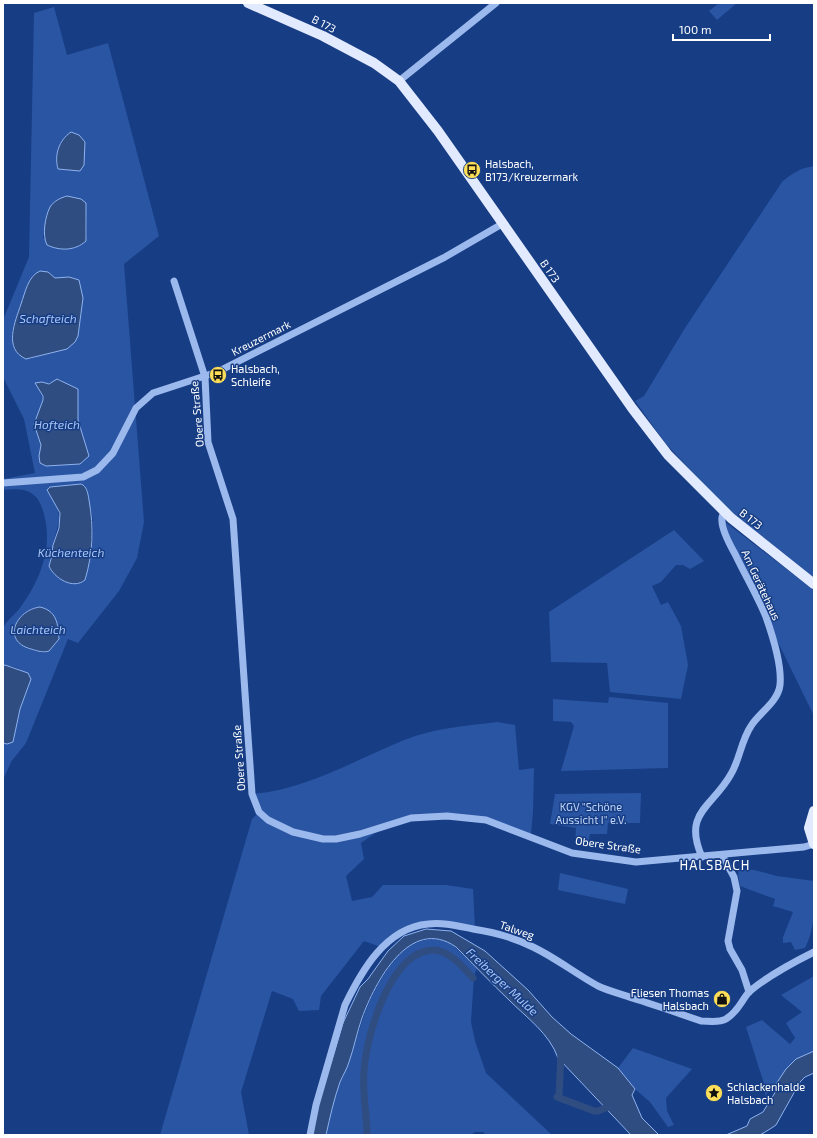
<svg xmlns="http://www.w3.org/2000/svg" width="817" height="1138" viewBox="0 0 817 1138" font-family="'Exo 2',sans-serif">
<rect width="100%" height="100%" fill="#173d84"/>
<!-- green -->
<g fill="#2a55a3" fill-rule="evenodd">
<polygon points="719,3 737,3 717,20 709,11"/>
<path d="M54,7L67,55L108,43L159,236L124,264L144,522L137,558L119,591L78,643L68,639L26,743L11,762L3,780V743L7,744L13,742L20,709L31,679C26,671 12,664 3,666C3,655 1,641 3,629C4,623 15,614 20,608C41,579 55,544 42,508C36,489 21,488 3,490V479L35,473L24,419L3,377V320L29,257L34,13ZM61,143L80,171L58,169L56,161ZM86,203L87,233L86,241L43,238L50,207ZM48,272L55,278L79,317L78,336L57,350L30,359L12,336L13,327L29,282ZM60,379L65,384L78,389V420L85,446L40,451L41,445L34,424C37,414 47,403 40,392L46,384ZM81,484C99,513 94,549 85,580C73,590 54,578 49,566C51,559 50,554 52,547C59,520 65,516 47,491L50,487ZM56,619L59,639L49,651L42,653L26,648Z"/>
<path d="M814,166V578L726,508L666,444L635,401L644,396L685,328L782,182C792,173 801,168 814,166Z"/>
<polygon points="725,522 814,590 814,716 773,632 728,533"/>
<polygon points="674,530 704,561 690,569 683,565 676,565 661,582 652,586 661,605 668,602 681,626 688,665 681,699 610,692 607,663 551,662 549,612"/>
<polygon points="609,697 668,703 668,768 561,771 574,726 571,722 553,721 553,699 608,703"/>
<path d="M497,722L515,725L519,770L534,768L533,812L531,834L473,818L419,817L384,827L361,843L364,859L346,876L352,901L372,897L383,885H446L473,889L475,927L443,924L416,927L381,949L378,946L364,941L321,996L319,1010L299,1011L293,999L272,991L241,1092L249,1135H160L252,819L259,812L252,794C306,790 355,760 404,740C434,728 466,726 497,722Z"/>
<polygon points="641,793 640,823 608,823 607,834 590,834 588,847 575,845 576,828 550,824 555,794"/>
<path d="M739,870H754L777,876L814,881C814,905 816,927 805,948L795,950L791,942L783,943V937L793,912L773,906L775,899L740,886L738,874Z"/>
<polygon points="560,873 628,889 625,904 558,890"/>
<path d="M433,939L448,941L477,968L474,976L471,1022L475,1041L486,1073L552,1135H486L483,1132H475L471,1135H326C330,1117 334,1099 340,1082C343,1075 347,1069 349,1062C362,1025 365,1001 389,967C401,950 412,941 433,939Z"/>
<polygon points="814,976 814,1051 796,1059 765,1096 765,1087 746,1027 762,1020 790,1044 795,1038 786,1023 802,1012 781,995"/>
<polygon points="633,1048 692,1069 666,1098 667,1111 674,1125 668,1127 650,1102 635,1089 618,1068"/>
</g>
<!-- water -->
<g fill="#304d82" stroke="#8eb3ef">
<path d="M71,132L79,135L85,142L84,165L80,171L58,169C54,155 59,140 71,132Z"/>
<path d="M67,196L81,199L86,203V241C75,251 60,251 47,245C42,235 45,217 50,207C54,201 60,198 67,196Z"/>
<path d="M40,271L48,272L55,278L69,277L79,280L83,298L78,336L75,342L67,349L26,359C3,349 15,322 21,304C25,293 28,276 40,271Z"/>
<polygon points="57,379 78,389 78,420 89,456 80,464 46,466 40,463 39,456 41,445 34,424 43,400 43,396 35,383 42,382 49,384"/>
<path d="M81,484C87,486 88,494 89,500C94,528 93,553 85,580C73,590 54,578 49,566L51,559L53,545L59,528L60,513L47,490L50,487Z"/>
<path d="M40,607C57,611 58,624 59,639L49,651C42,653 38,651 31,649C1,641 16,610 40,607Z"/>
<polygon points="5,665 28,673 31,679 20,709 13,742 7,744 3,743 3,666"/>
<path d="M426,929L451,931L485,951L528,990L552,1017L571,1034L618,1068L635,1089L632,1095L642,1118L659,1135H631L558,1058C549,1033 527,1018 509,1000C491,983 474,965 456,947C410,915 375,982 362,1018C357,1032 354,1048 349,1062C347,1069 343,1075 340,1082C334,1099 330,1117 326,1135H313L316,1112L343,1023L360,987L368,979L388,951L404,936Z"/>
<polygon points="814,1051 814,1073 805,1077 800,1082 776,1125 770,1129 760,1135 726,1135 747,1126 750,1119 763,1112 776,1091 776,1084 786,1069 796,1059"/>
</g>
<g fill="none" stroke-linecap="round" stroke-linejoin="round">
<!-- canal -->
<g stroke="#304d82" stroke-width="7">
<polyline points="557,1097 594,1111 598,1111 613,1105"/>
<polyline points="559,1097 561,1052"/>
<path d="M367,1135C367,1114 362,1093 364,1071C366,1037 390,950 434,950C450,951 463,967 473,978"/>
</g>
<!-- minor -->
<g stroke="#9cb9ed" stroke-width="7">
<polyline points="399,81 496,3"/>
<polyline points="174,281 205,377 208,442 233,519 252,794 259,812 268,820 293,832 323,839 336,839 360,834 411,818 447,816 486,820 572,853 636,862 804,847 814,844"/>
<polyline points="3,483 83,477 97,470 113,453 136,408 153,393 217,372 445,257 502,224"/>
<polyline points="722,855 734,877 737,891 728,941 730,949 742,970 749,992"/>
<path d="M702,857C682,812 713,807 731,774C740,759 741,741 751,726C759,713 778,702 780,685C782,666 772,634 766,617C757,595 745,575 735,554C730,545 722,531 722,521C721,517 723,515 724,512"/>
<path d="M310,1135L316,1105L345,1005C361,972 385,928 428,924C443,922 458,926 473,929C493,932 515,938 533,947C556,958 576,974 598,986C609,991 621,994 632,998C655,1005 678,1013 701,1021C709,1021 719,1023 726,1019C740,1010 741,1000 750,991C769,975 792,963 814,952"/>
</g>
<!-- major -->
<g stroke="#e2eaff" stroke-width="10">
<polyline points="248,3 323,36 374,63 399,81 438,131 632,408 668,455 731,518 814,584"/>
<polyline points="814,811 809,828 814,844"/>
</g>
</g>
<!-- icons -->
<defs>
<symbol id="bus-disc" viewBox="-11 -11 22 22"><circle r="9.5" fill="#ffde58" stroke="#173d84"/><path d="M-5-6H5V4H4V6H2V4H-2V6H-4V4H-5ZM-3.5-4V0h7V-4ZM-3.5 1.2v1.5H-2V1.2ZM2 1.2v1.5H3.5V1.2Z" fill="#111"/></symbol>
<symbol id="shop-disc" viewBox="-11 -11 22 22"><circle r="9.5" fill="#ffde58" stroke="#173d84"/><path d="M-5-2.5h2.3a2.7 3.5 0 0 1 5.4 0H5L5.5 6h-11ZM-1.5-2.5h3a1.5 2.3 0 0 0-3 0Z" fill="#111"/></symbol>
<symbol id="sight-disc" viewBox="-11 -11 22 22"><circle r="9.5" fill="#ffde58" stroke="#173d84"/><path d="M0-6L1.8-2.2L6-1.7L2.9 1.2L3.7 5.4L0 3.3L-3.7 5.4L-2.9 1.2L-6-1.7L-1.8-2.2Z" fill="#111"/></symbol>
</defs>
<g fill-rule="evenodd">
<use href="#bus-disc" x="462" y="160" width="20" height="20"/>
<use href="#bus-disc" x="208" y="365" width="20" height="20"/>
<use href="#shop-disc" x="712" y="989" width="20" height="20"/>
<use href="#sight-disc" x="704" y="1083" width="20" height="20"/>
</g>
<g text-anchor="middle" stroke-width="3" stroke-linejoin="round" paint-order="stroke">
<!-- street labels -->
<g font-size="11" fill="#fff" stroke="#173d84">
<text transform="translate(324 24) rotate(27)" y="4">B 173</text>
<text transform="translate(550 271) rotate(55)" y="4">B 173</text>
<text transform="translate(261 338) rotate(-27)" y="4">Kreuzermark</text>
<text transform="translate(197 414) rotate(-95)" y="4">Obere Straße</text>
<text transform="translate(751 519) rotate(38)" y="4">B 173</text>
<text transform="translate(761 585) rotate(65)" y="4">Am Gerätehaus</text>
<text transform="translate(239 758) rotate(-94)" y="4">Obere Straße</text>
<text transform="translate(608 845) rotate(8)" y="4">Obere Straße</text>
<text transform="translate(517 930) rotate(19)" y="4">Talweg</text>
</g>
<!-- poi labels -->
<g font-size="11" fill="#fff" stroke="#173d84" text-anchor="start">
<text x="485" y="168">Halsbach,<tspan x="485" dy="13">B173/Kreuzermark</tspan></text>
<text x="231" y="373">Halsbach,<tspan x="231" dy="13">Schleife</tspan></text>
<text x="709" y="997" text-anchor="end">Fliesen Thomas<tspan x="709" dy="13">Halsbach</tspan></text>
<text x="727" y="1091">Schlackenhalde<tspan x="727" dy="13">Halsbach</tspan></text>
</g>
<!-- park labels -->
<g font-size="11" fill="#c1d6f9" stroke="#173d84">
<text x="591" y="811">KGV "Schöne<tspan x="591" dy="13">Aussicht I" e.V.</tspan></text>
</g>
<!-- water labels -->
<g font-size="12" font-style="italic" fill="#a7c4f4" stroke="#173d84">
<text x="48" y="323">Schafteich</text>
<text x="57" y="429">Hofteich</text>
<text x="71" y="557">Küchenteich</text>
<text x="38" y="634">Laichteich</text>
<text transform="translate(502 982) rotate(43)" y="4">Freiberger Mulde</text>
</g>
<!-- quarter labels -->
<g font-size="13" letter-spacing="1" fill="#fff" stroke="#173d84">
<text x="715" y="870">HALSBACH</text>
</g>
</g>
<!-- border -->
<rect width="817" height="1138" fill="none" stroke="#ffffff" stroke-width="8"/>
<!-- scale -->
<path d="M673 34v6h97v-6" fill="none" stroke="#ffffff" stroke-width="2"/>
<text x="679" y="34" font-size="12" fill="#ffffff" stroke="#173d84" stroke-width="3" paint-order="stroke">100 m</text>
</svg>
